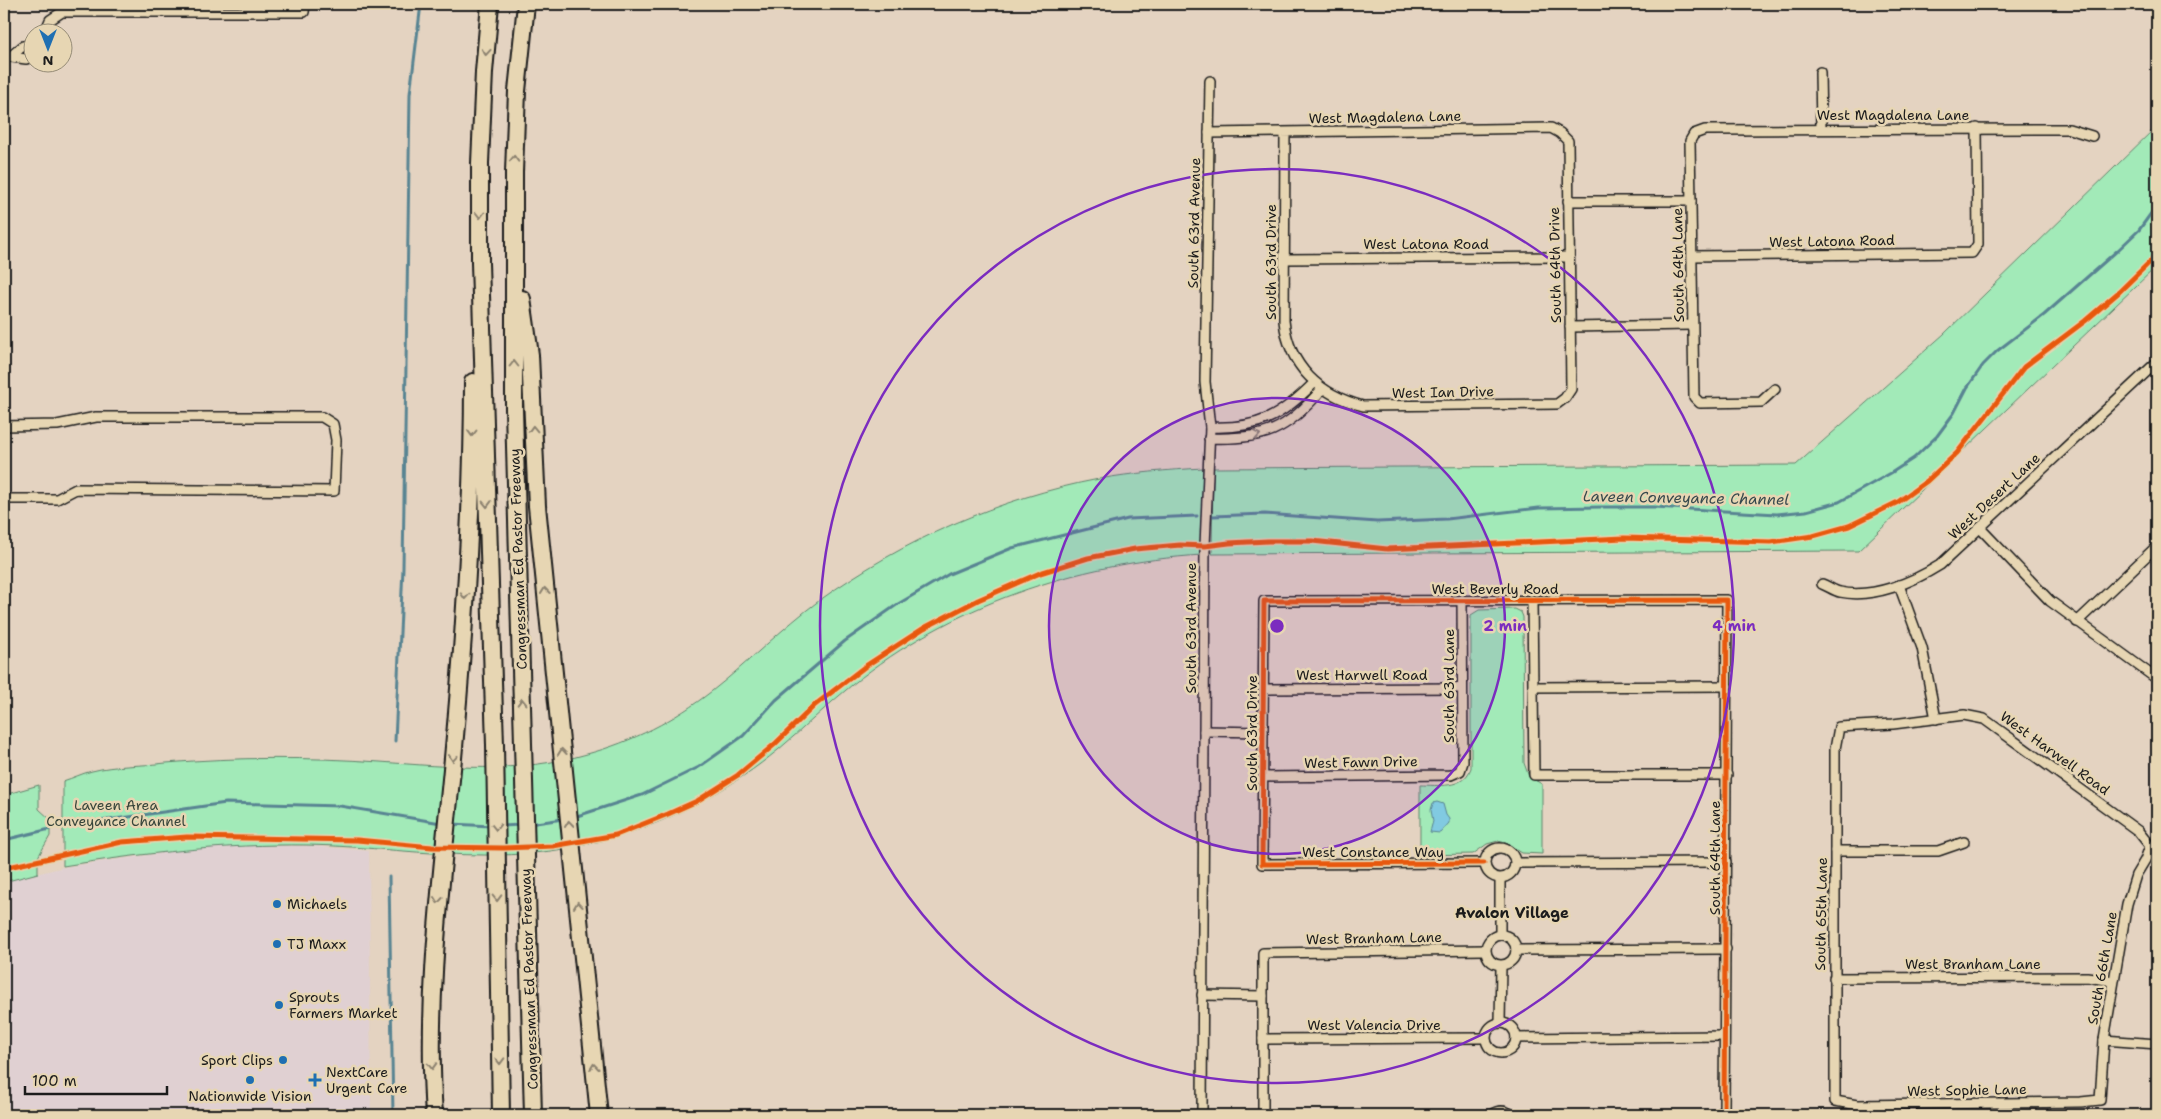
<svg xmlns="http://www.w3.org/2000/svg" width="2161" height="1119" viewBox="0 0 2161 1119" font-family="'Shantell Sans',sans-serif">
<rect width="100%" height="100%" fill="#e4d3c1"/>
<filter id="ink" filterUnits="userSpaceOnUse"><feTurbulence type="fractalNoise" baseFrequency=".02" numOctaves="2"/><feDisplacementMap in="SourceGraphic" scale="10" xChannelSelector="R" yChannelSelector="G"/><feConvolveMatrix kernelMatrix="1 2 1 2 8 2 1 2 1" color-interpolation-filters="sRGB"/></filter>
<g filter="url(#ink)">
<!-- built -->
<polygon fill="#e0d0d2" points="249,846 312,846 369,851 371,1115 4,1115 4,882 64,867 190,849"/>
<!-- green -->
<g fill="#a2eab8" stroke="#5f836a">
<polygon points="2157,126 2157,266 1858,551 1212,554 1213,468 1796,465 1944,334"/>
<path d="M1203,468L1202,555C1075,563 951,605 852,685C826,706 803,729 778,750C734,786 683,815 629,833C582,848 533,856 484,855C425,855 366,846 307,845C224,844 145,853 63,866V781C73,778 83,773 92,771C115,765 142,766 166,763C237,757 308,757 380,762C450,767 518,774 587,754C632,742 675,720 712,691C749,662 782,628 820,600C903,540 999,498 1099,479C1133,473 1168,470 1203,468Z"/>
<path d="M1515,609L1521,612L1523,617L1524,763L1529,777L1542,784V854L1522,853L1506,843L1498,841L1487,844L1473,854L1420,855V785C1438,785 1463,790 1471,768V615L1479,610Z"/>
<polygon points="39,785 39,809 50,819 50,836 38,857 38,873 4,882 4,795"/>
</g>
<!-- water -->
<polygon fill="#81cae1" stroke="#598492" points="1437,802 1443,804 1446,815 1449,819 1449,823 1440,833 1430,832 1433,821 1431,810 1433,803"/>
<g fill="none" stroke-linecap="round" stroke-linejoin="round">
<!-- stream -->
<g stroke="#598492" stroke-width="3">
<polyline points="1213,516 1265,514 1377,522 1447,519 1539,508 1602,507 1654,507 1777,514 1806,511 1839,502 1891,473 1914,458 1937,436 1954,413 1967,388 1983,365 1997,351 2044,315 2118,250 2139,230 2157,205"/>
<polyline points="395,741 403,568 410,94 421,4"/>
<polyline points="574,817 642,795 699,767 743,736 776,700 845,641 898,604 949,574 1012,548 1128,519 1197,516"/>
<polyline points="452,824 491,826"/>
<polyline points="529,824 563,819"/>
<polyline points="66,826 226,803 340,806 441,823"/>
<polyline points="502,826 521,825"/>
<polyline points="4,840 50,829"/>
<polyline points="389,877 393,1115"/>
</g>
<defs>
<g id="minor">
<polyline points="149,12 304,12 305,4"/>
<polyline points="45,32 50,20 62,12 149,12 149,4"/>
<polyline points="4,56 26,59 32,57"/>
<polyline points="11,56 23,46 32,45"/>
<polyline points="1820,72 1821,128"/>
<path d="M1209,133L1551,128L1560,133L1568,141L1571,389L1565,398L1557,404L1363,406C1320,395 1289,367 1284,321L1285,133"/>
<polyline points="1568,201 1691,201"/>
<polyline points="1692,256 1972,253 1978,244 1977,128"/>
<polyline points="1285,259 1568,257"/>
<polyline points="1570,327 1692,325"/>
<polyline points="1775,389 1761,402 1700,403 1694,397 1690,141 1694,134 1705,130 2069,129 2092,136"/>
<polyline points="4,426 57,425 96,417 322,417 333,424 336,440 334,491 76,489 57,499 4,499"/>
<path d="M1210,427C1259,429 1280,417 1314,383"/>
<path d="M1209,438C1264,440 1287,431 1322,389"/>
<polyline points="1980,528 2050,601 2157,679"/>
<path d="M1822,584C1828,586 1834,591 1840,592C1873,599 1913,582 1940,565L2157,362"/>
<polyline points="1899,585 1922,648 1936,719"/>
<polyline points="1532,600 1534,775 1727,775"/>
<polyline points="2077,622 2157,546"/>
<polyline points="1533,687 1727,686"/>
<polyline points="1263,689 1462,688"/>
<polygon points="1964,715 1984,719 2138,831 2150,846 2145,860 2136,875 2127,904 2104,1040 2100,1100 2081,1102 1857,1105 1835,1101 1835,749 1839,727 1893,724"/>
<polyline points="1204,731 1263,732"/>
<polyline points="1263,777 1451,775 1460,771 1463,762 1462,600"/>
<circle cx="1500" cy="863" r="15"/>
<polyline points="1835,851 1938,851 1964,842"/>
<polyline points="1484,863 1262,864 1264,601 1727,600 1724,1115"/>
<polyline points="1516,863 1726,862"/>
<polyline points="1500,879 1500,935"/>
<circle cx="1501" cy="950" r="15"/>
<polyline points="1516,950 1726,949"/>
<polyline points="1834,978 2087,977 2113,981"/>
<polyline points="1202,995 1263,996"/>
<polyline points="1500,1022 1501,966"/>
<circle cx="1501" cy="1038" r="15"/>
<polyline points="1516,1038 1724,1036"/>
<polyline points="1263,1039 1485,1038"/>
<polyline points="2104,1040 2157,1044"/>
<polyline points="1202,1115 1205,546 1210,427 1205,382 1210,81"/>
<polyline points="1263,1115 1263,953 1485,950"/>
<path d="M1491,1115C1498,1110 1505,1110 1512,1115"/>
</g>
<g id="motorway">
<polyline points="490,4 484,72 480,163 480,263 495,745 501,1115"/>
<polyline points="526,4 517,91 514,172 514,409 533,1115"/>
<polyline points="522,299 530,355 537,506 599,1115"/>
<path d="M434,1115C426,999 441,885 452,769C464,641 473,511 473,382"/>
</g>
</defs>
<!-- minor casing -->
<use href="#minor" stroke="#1c1c1c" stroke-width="12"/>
<!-- motorway casing -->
<use href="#motorway" stroke="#1c1c1c" stroke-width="20"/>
<!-- minor -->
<use href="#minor" stroke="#e7d6b3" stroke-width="9"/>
<!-- motorway -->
<use href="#motorway" stroke="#e7d6b3" stroke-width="16"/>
<defs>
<g id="cycleway">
<polyline points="1484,863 1262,864 1264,601 1727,600 1724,1115"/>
<polyline points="4,868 122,842 187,837 357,840 432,847 504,848 553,846 616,835 668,814 697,801 738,775 775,744 815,705 867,665 924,628 978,600 1040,573 1088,558 1135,549 1180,545 1205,546 1229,543 1268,541 1312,541 1387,549 1624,538 1771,542 1813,536 1849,526 1898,502 1927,481 1957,453 2024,367 2085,321 2119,292 2157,255"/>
</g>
</defs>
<!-- cycleway casing -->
<use href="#cycleway" stroke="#e7d6b3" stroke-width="8"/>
<!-- cycleway -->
<use href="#cycleway" stroke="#e8590c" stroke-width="5"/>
</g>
<!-- one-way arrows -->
<defs><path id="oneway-chevron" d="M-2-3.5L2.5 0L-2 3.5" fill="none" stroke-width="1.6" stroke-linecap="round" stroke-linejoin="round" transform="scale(1.25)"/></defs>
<g stroke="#8c826f">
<use href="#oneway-chevron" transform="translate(486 52) rotate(95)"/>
<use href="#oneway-chevron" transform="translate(514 159) rotate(-88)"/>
<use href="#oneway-chevron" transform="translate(480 215) rotate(90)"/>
<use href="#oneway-chevron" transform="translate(514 364) rotate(-90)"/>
<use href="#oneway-chevron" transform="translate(533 429) rotate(-92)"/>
<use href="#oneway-chevron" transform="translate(472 433) rotate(91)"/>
<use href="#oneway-chevron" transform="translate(1257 435) rotate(-11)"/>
<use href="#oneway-chevron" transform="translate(487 504) rotate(89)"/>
<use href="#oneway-chevron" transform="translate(545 591) rotate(-96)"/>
<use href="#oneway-chevron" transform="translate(465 596) rotate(93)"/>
<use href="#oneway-chevron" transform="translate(522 702) rotate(-91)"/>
<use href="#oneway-chevron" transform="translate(562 752) rotate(-96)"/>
<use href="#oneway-chevron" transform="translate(453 758) rotate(95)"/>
<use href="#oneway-chevron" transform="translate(569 824) rotate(-96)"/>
<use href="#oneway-chevron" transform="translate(496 827) rotate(89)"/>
<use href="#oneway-chevron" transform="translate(497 898) rotate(89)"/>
<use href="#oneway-chevron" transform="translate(438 900) rotate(96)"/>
<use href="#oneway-chevron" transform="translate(578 905) rotate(-96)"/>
<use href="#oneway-chevron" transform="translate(500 1061) rotate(89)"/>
<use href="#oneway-chevron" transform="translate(432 1066) rotate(88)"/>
<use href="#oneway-chevron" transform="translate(594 1067) rotate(-96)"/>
</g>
</g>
<!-- distance rings -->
<circle cx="1277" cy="626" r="228" fill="#7b2cbf" fill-opacity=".12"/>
<g fill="none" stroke="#7b2cbf" stroke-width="2.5">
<circle cx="1277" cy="626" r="228"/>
<circle cx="1277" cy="626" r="457"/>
</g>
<!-- markers -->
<g fill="#1f6fb2" stroke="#e7d6b3" stroke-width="2">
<circle cx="277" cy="904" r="5"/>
<circle cx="277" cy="944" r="5"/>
<circle cx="279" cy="1005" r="5"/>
<circle cx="283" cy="1060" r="5"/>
<circle cx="250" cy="1080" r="5"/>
<path d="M312.5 1072.5h5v5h5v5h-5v5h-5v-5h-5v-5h5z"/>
</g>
<g text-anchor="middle" stroke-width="5" stroke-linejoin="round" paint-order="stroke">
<!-- street labels -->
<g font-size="14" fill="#1c1c1c" stroke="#e7d6b3">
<text x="1893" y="120">West Magdalena Lane</text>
<text transform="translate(1385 117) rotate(-1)" y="5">West Magdalena Lane</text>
<text transform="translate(1194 223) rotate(-89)" y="5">South 63rd Avenue</text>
<text transform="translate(1832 241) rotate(-1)" y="5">West Latona Road</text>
<text x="1426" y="249">West Latona Road</text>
<text transform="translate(1271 262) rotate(-90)" y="5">South 63rd Drive</text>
<text transform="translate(1555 265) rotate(-91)" y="5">South 64th Drive</text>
<text transform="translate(1678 265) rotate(-91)" y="5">South 64th Lane</text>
<text transform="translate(1443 392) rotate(-1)" y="5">West Ian Drive</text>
<text transform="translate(1994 496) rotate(-43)" y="5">West Desert Lane</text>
<text transform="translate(518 559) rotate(-92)" y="5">Congressman Ed Pastor Freeway</text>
<text x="1495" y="594">West Beverly Road</text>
<text transform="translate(1191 628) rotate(-90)" y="5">South 63rd Avenue</text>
<text x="1362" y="680">West Harwell Road</text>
<text transform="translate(1449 686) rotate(-90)" y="5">South 63rd Lane</text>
<text transform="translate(1252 733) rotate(-90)" y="5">South 63rd Drive</text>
<text transform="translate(2055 753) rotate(36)" y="5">West Harwell Road</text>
<text transform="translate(1361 762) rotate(-1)" y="5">West Fawn Drive</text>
<text x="1373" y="857">West Constance Way</text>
<text transform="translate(1715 858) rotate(-90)" y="5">South 64th Lane</text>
<text transform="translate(1821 914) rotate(-89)" y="5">South 65th Lane</text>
<text transform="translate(1374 938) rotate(-1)" y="5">West Branham Lane</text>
<text x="1973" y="969">West Branham Lane</text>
<text transform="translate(2102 968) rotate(-80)" y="5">South 66th Lane</text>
<text transform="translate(529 979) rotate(-92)" y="5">Congressman Ed Pastor Freeway</text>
<text x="1374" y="1030">West Valencia Drive</text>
<text transform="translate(1967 1090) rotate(-1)" y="5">West Sophie Lane</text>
</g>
<!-- park labels -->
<g font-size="14" fill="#37453b" stroke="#e7d6b3">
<text x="116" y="810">Laveen Area<tspan x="116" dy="16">Conveyance Channel</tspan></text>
</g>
<!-- poi labels -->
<g font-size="14" fill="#1c1c1c" stroke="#e7d6b3" text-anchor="start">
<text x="287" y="909">Michaels</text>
<text x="287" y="949">TJ Maxx</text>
<text x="289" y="1002">Sprouts<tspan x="289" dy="16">Farmers Market</tspan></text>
<text x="273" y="1065" text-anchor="end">Sport Clips</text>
<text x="326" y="1077">NextCare<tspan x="326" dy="16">Urgent Care</tspan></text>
<text x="250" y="1101" text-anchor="middle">Nationwide Vision</text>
</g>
<!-- water labels -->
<g font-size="15" font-style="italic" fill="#35484d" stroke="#e7d6b3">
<text transform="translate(1686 498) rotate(1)" y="5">Laveen Conveyance Channel</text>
</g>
<!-- neighbourhood labels -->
<g font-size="15" font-weight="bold" fill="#1c1c1c" stroke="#e7d6b3">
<text x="1512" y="918">Avalon Village</text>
</g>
</g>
<circle cx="1277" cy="626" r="8" fill="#7b2cbf" stroke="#e7d6b3" stroke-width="2.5"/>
<g font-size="15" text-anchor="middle" font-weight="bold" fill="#7b2cbf" stroke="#e7d6b3" stroke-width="5" stroke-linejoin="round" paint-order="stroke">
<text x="1505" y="631">2 min</text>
<text x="1734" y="631">4 min</text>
</g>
<!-- margin -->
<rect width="2161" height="1119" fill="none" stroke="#e7d6b3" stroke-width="20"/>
<rect x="10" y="10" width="2141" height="1099" fill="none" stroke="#1c1c1c" stroke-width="2" filter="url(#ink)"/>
<!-- north arrow -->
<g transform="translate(48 48) rotate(180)"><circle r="24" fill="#e7d6b3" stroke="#968c77"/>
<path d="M0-4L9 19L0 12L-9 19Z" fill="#1f6fb2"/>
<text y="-8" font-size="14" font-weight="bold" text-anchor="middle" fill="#1c1c1c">N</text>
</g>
<!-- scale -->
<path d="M25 1086v8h142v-8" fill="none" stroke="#1c1c1c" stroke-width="2.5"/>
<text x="32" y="1086" font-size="15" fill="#1c1c1c" stroke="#e7d6b3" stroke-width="4" paint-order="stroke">100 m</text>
</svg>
